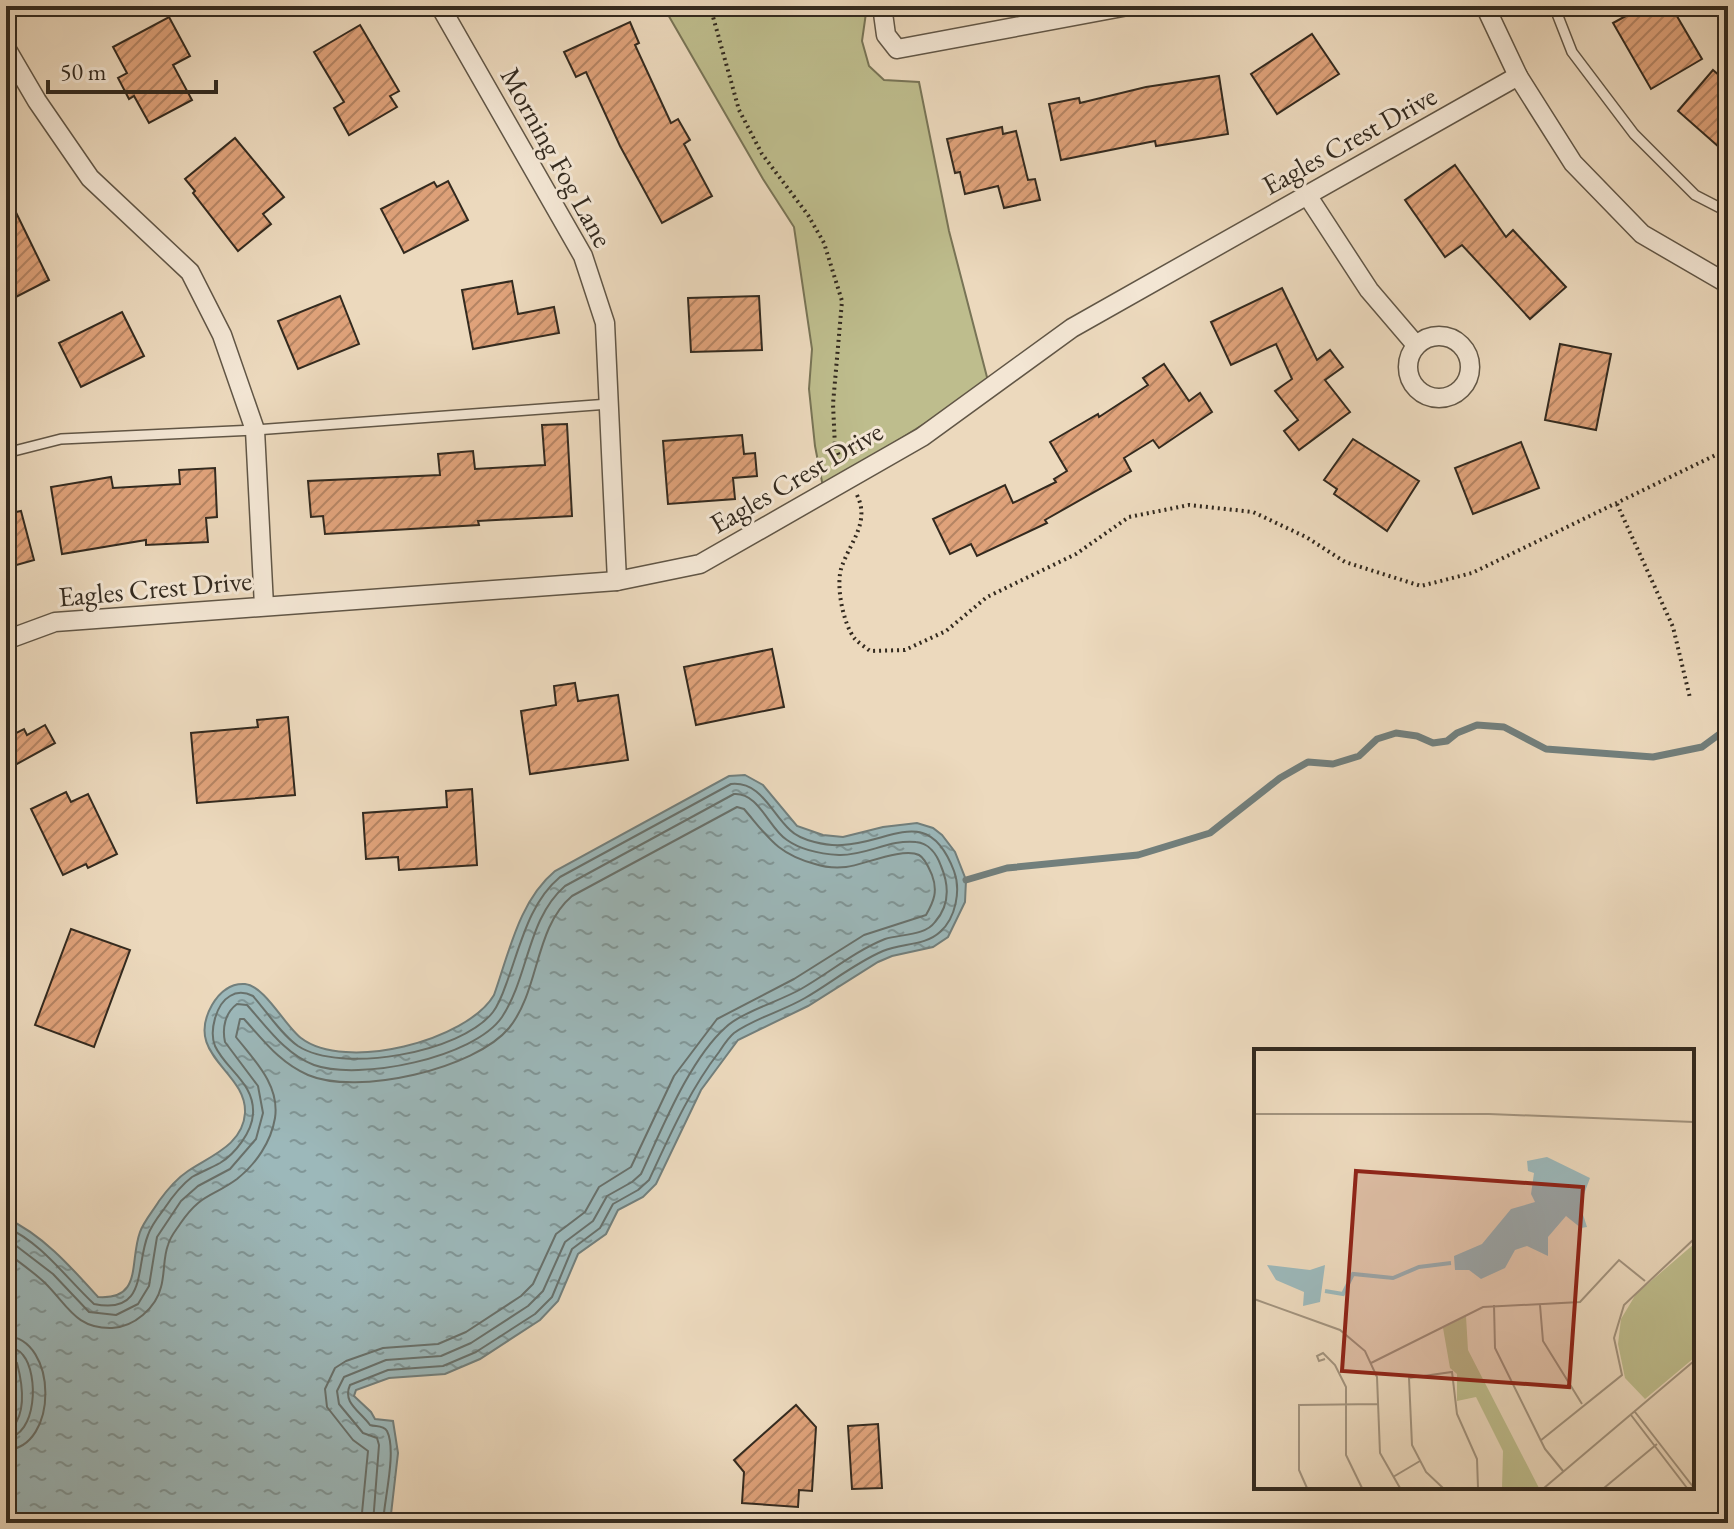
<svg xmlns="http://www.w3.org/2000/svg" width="1734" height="1529" viewBox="0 0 1734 1529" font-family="'EB Garamond',serif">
<defs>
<pattern id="water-ripples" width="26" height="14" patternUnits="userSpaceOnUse" patternTransform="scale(2)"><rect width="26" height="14" fill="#9cb8ba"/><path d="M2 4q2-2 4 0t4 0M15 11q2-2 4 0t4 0" fill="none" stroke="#809697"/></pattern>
<pattern id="building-hatch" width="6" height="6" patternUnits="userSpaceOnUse" patternTransform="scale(2)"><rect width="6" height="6" fill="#dfa27a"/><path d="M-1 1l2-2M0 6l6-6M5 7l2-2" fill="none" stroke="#b58463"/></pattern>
</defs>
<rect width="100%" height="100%" fill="#ecd9bd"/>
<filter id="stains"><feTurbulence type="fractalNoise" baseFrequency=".0025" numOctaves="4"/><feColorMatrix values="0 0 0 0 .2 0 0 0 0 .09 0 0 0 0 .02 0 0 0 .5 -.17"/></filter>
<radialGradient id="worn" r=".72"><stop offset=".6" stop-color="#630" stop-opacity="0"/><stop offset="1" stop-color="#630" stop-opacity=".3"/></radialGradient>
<!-- park -->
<polygon fill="#bebd8d" stroke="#787456" stroke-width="2" points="663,6 867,6 862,41 869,66 884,80 919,82 949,231 988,381 972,394 823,487 815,446 809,389 812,349 794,227 763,179"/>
<!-- water -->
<path fill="url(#water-ripples)" stroke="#727f7c" stroke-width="2" d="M745,775L763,785L797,826L823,835L843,837L883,827L917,823L933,828L942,835L955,852L966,880L965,902L948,937L933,947L892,956L878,962L808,1006L738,1040L701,1090L656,1184L643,1197L618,1210L606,1234L578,1254L558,1301L540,1320L480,1359L445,1374L389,1378L356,1390L354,1396L371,1412L375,1419L393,1421L398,1453L390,1523H6V1431L13,1408L14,1387L6,1347V1218C43,1235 71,1267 98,1297C143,1300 129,1262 140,1232C144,1221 153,1211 159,1201C167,1190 176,1179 188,1171C210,1156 243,1145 245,1113C247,1071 183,1056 212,1005C219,993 230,983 245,984C265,986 285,1026 301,1038C345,1072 467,1041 494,995C509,953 519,901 555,871L729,776Z"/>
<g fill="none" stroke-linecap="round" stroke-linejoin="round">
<!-- shore -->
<g stroke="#68716c" stroke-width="2">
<path d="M6,1227C42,1243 66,1278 94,1304C148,1315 135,1267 148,1235C151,1226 158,1217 164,1209C172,1197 180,1186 192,1177C201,1172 211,1168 220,1163C235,1154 252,1132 253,1114C255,1083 226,1070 215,1046C209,1031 216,1004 230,996C238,991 245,992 253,996C267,1012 281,1034 298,1046C341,1074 461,1053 493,1012C500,1003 504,990 508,979C521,943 530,902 560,877L731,784C761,781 771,813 790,830C801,841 827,846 842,845C891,843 928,803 954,871C961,890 956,918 940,932C925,946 901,943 883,951C855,963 831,983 805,998C783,1011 755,1018 734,1033C728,1038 723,1046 719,1052C689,1091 670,1135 649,1180L638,1190L613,1204L600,1228L572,1249L552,1297L535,1314L476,1352L443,1366L388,1370L350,1385C342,1403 360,1411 370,1425C376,1427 383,1425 387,1431C397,1451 384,1500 383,1523"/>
<path d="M6,1238L53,1274L89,1312L116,1315L138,1304L149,1286L157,1237L181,1201L198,1186L230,1169L256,1139L263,1113L258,1086L225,1042C222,1028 225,1013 237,1004L247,1005C267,1027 285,1054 314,1065C359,1081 474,1058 502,1017C529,976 527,919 565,886L734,794C759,792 769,829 787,840C801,850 822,854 839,855C865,856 890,839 916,842C929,843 937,855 941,866C949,885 950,905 935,922C925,936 900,934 885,939C855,951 829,973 801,989C780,1001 742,1012 726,1027C689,1060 662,1129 641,1174L632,1182L607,1196L593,1221L565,1242L543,1291L528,1306L471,1343L441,1356L386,1360L344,1377L337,1391L339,1404L363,1433L377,1438L379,1445L373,1523"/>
<path d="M6,1252C19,1262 32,1271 44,1282C68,1305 75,1329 112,1328C134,1327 156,1308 161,1287C165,1273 163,1258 168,1245C170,1237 176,1230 180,1224C201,1193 211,1198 237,1179C256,1164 271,1142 275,1118C280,1085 254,1060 236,1037L240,1019H244C264,1041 280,1063 308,1075C357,1096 475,1069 509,1028C540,990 534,928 572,896L737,807L744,809C768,837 777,854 815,864C824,867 836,868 846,867C863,865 903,847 919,855C925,858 929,868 932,875C938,891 934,901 926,915L864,935L794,979L717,1019L674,1076L631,1167L599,1187L585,1212L556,1234L533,1284L521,1296L466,1332L438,1344L383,1348L346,1361L335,1368L325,1389L327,1407L353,1440L368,1451L361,1523"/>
<path d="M6,1336C58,1338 59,1448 6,1450"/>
<path d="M6,1348C13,1348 19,1349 23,1355C39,1374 37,1436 6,1438"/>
<path d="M6,1358L17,1363C22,1382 27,1410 13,1427L6,1428"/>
</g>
<!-- stream -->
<polyline stroke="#727f7c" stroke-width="7" points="966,880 1007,868 1138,855 1210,833 1280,778 1308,762 1333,764 1359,756 1377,739 1396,733 1417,736 1433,743 1447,741 1457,733 1477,725 1504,727 1546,749 1653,757 1702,747 1725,730 1728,723"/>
</g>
<!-- building -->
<g fill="url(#building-hatch)" stroke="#332a1f" stroke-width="2">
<polygon points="1644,6 1671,6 1702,59 1651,89 1613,23"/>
<polygon points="169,17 190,56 173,65 192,100 149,123 134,96 129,99 118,78 127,73 113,47"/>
<polygon points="630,22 639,43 635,45 671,123 678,119 690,140 684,144 712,196 662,223 620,146 586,72 576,77 564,52"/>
<polygon points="360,25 399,91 390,96 397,107 349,135 334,108 344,102 314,52"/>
<polygon points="1312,34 1339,74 1277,114 1251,74"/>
<polygon points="1713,70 1728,83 1728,155 1678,111"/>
<polygon points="1219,76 1228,134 1156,146 1155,141 1061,160 1049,104 1079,98 1080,103 1146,87"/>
<polygon points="1002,127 1003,134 1016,131 1028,180 1035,179 1040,200 1004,208 998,186 965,194 960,172 955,173 947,139"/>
<polygon points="235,138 284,197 263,214 271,224 238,251 193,193 195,191 185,179"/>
<polygon points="1455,165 1506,237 1513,230 1566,287 1530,319 1462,245 1445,257 1405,200"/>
<polygon points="448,181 468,220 404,253 381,209 434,182 437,187"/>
<polygon points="6,192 49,280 6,302"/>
<polygon points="512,281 518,314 554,307 559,333 473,349 462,290"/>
<polygon points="1282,288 1317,360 1330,350 1343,367 1325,380 1350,412 1299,450 1284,431 1298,420 1275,391 1292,379 1276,344 1231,365 1211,322"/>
<polygon points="340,296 359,344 298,369 278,321"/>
<polygon points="759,296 762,350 691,352 688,298"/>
<polygon points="122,312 144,356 81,387 59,343"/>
<polygon points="1560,344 1611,354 1596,430 1545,420"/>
<polygon points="1164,364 1189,401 1200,393 1212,412 1159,448 1153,440 1124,458 1131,471 1045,520 1047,523 977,556 971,544 950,554 933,519 1005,485 1013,503 1056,482 1054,479 1067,471 1050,442 1098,414 1099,417 1148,385 1143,378"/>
<polygon points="567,424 572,516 478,521 479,525 325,534 323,516 311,517 308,481 440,475 438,454 473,451 475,469 545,465 542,425"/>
<polygon points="742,435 744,454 755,453 757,476 733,478 735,499 668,504 663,441"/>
<polygon points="1353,439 1419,481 1387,531 1334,494 1337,489 1324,480"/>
<polygon points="1521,442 1539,488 1473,514 1455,468"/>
<polygon points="215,468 217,517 206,518 208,542 146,545 146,540 62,554 51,487 111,477 113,488 180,484 179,470"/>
<polygon points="21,511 34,560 6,568 6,514"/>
<polygon points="772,649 784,707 696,725 684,667"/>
<polygon points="575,683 578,701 618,695 628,760 530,774 521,711 556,705 554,686"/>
<polygon points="288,717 295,795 197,803 191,733 258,727 257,720"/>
<polygon points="45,725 55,743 6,770 6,738 24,729 27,735"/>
<polygon points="472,789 477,865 399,870 398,857 366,859 363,813 447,807 446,791"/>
<polygon points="66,792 71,802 88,794 117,854 88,868 86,864 63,875 31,809"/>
<polygon points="71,929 130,950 94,1047 35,1025"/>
<polygon points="796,1405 816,1427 812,1491 799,1490 798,1507 742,1503 744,1472 734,1460"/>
<polygon points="878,1424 882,1488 852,1489 848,1426"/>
</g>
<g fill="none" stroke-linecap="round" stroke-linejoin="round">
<defs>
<g id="service">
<polyline points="1554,6 1572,52 1634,134 1695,195 1728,212"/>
<polyline points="6,453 61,439 255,430 609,404"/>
</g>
<g id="minor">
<polyline points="440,6 583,256 605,323 617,581"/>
<polyline points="882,6 886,35 897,49 1128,6"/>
<polyline points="1485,6 1518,76 1573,163 1642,234 1728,284"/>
<polyline points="6,48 37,101 90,178 190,272 222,335 255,430 264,606"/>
<polyline points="1307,195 1369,290 1416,345"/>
<circle cx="1439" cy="367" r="31"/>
<polyline points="6,640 55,622 617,581 700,564 922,437 1072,328 1518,76"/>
</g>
</defs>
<!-- service casing -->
<use href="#service" stroke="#615646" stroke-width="12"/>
<!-- minor casing -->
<use href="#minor" stroke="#615646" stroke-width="21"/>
<!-- path -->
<g stroke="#332a1f" stroke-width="4" stroke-dasharray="2 4" stroke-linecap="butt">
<polyline points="710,6 739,110 762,154 808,215 824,243 842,301 833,404 835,447 842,462"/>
<path d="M857,495C870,522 851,541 842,566C835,584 843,624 855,639C859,643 865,647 870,651L905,650L946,631L987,597L1076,554L1129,517L1189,505L1253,512L1306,537L1345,562L1421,586L1472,573L1728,449"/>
<polyline points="1617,504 1673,627 1690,698"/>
</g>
<!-- service -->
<use href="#service" stroke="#f3e6d4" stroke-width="9"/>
<!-- minor -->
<use href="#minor" stroke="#f3e6d4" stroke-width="18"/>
</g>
<g text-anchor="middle" stroke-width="6" stroke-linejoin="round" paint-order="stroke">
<!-- street labels -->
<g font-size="28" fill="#332a1f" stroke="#f3e6d4">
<text transform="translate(1349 140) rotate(-29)" y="10">Eagles Crest Drive</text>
<text transform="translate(557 157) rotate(61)" y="10">Morning Fog Lane</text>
<text transform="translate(796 477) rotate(-30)" y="10">Eagles Crest Drive</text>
<text transform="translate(155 588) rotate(-5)" y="10">Eagles Crest Drive</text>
</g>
</g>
<!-- overview -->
<g transform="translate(1254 1049)">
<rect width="440" height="440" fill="#ecd9bd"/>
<path d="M440,195V309L391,350L371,329L364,295L367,270L382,245ZM212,267L214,301L285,439H248L249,402L222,348L203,352V325L196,319L189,279Z" fill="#bebd8d"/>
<path d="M293,108L336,129L326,156L333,178L327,179L312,167L294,188V207L273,197L261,201L251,219L227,230L215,221H201L200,207L228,195L257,160L281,153L277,145L280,124L274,122L273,112ZM13,216L56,221L71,216L66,253L49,257L50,243L22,231Z" fill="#9cb8ba"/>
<path fill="none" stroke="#9cb8ba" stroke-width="4" d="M71,242L89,245L99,225L139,229L165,218L197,214"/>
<path fill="none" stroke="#a2937e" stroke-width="2" d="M0,65H235L440,73M0,250L86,281L111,302L123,328L126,404L146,439M240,256L241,299L291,400L309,422M286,256L289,292L328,355M71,310L65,312L63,307L69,304L81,316L92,338V406L108,439M117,314L229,258L326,253L365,211L391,232M381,363L440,439M377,366L433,439M286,392L368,326L360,289L370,256L440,190M139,428L166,412M53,439L45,421V356L124,355M189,439L172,423L158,396L155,329L198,323L203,365L223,410L224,439M290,439L440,312M350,439L403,395"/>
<path fill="#8f2418" fill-opacity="0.15" stroke="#8f2418" stroke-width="4" d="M102,122L329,138L315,338L88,322Z"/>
<rect width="440" height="440" fill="none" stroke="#332a1f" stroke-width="4"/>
</g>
<!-- margin -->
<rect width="1734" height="1529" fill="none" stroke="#ecd9bd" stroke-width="32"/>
<rect x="8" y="8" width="1718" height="1513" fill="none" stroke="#332a1f" stroke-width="4"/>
<rect x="16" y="16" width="1702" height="1497" fill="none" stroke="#332a1f" stroke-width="2"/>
<!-- scale -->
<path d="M48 80v12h168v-12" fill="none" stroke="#332a1f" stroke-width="4"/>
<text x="60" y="80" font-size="24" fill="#332a1f" stroke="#f3e6d4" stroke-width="6" paint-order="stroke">50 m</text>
<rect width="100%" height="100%" filter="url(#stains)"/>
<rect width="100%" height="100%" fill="url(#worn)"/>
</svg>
